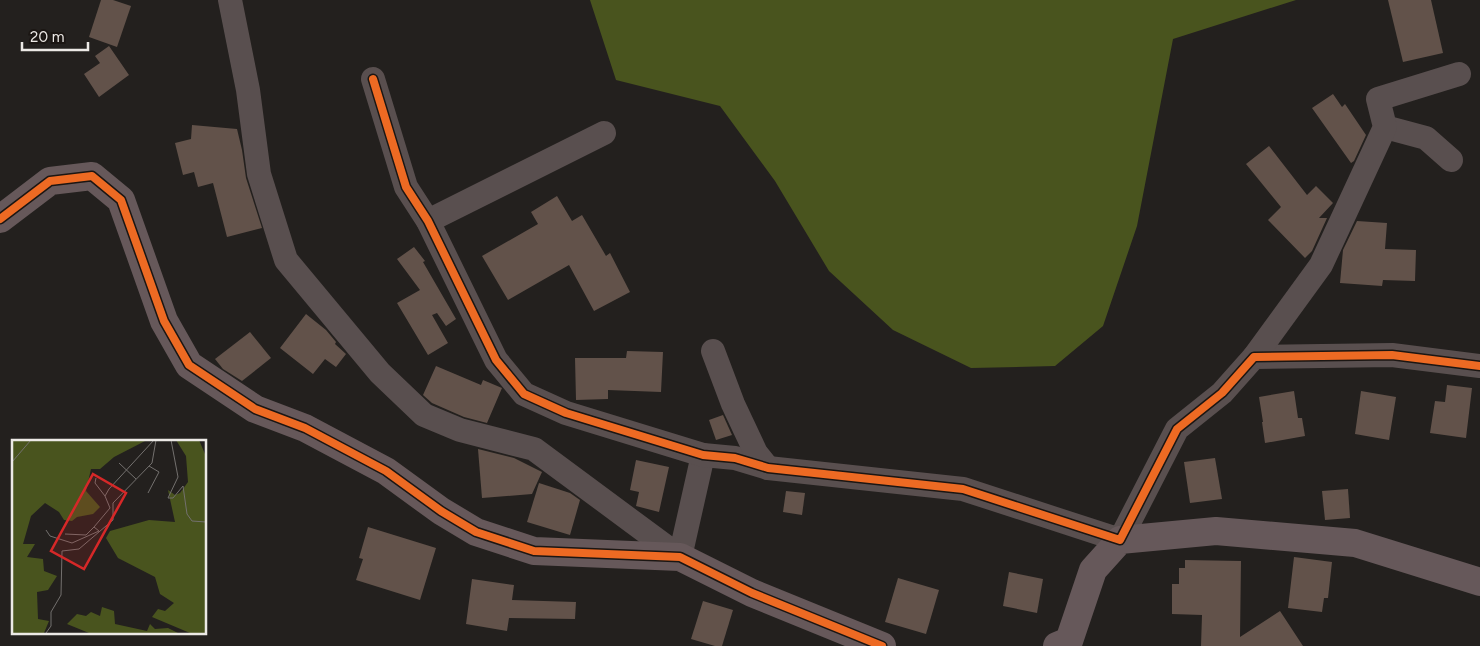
<svg xmlns="http://www.w3.org/2000/svg" width="1480" height="646" viewBox="0 0 1480 646" font-family="Figtree,sans-serif">
<rect width="100%" height="100%" fill="#23201e"/>
<!-- forest -->
<polygon fill="#49541e" points="590,0 1296,0 1173,39 1137,226 1103,326 1055,366 971,368 893,330 829,271 775,181 720,106 616,80"/>
<!-- building -->
<g fill="#62524a">
<polygon points="101,0 113,0 131,6 117,47 89,37"/>
<polygon points="1388,0 1431,0 1443,53 1403,62"/>
<polygon points="109,46 129,75 99,97 84,74 100,63 95,56"/>
<polygon points="1333,94 1342,107 1345,104 1366,135 1354,161 1351,163 1312,108"/>
<polygon points="192,125 237,129 242,150 246,178 262,228 227,237 213,183 198,187 194,172 183,175 175,143 191,139"/>
<polygon points="1269,146 1307,195 1316,186 1333,203 1319,218 1327,218 1312,251 1305,258 1268,220 1281,207 1246,164"/>
<polygon points="557,196 572,221 582,215 606,256 610,253 630,292 594,311 569,265 508,300 482,256 538,224 531,212"/>
<polygon points="1357,221 1387,223 1385,249 1416,250 1415,281 1383,280 1382,286 1340,283 1343,250"/>
<polygon points="414,247 425,261 423,262 456,319 446,326 437,313 432,315 448,343 428,355 397,303 420,290 397,259"/>
<polygon points="306,314 326,330 336,342 335,344 346,354 336,367 325,359 313,374 280,348"/>
<polygon points="250,332 271,358 242,381 223,369 215,359"/>
<polygon points="627,351 663,352 661,392 608,390 608,399 576,400 575,358 626,358"/>
<polygon points="436,366 481,385 483,380 502,388 487,423 464,417 432,403 423,395"/>
<polygon points="1447,385 1472,388 1466,438 1430,433 1435,401 1445,402"/>
<polygon points="1294,391 1298,418 1302,418 1305,436 1265,443 1262,422 1263,422 1259,397"/>
<polygon points="1361,391 1396,397 1389,440 1355,434"/>
<polygon points="723,415 732,435 716,440 709,420"/>
<polygon points="478,449 514,458 542,472 532,494 482,498"/>
<polygon points="1215,458 1222,499 1190,503 1184,462"/>
<polygon points="636,460 669,467 659,512 636,506 639,492 630,490"/>
<polygon points="539,483 570,493 580,500 570,535 527,522"/>
<polygon points="1348,489 1350,518 1325,520 1322,491"/>
<polygon points="786,491 805,493 802,515 783,512"/>
<polygon points="368,527 436,548 420,600 356,580 363,559 359,558"/>
<polygon points="1294,557 1332,562 1328,598 1324,598 1322,612 1288,608"/>
<polygon points="1185,560 1241,561 1240,637 1280,611 1303,646 1201,646 1202,615 1172,614 1172,584 1179,584 1179,568 1185,568"/>
<polygon points="1009,572 1043,579 1037,613 1003,606"/>
<polygon points="898,578 939,590 926,634 885,622"/>
<polygon points="472,579 514,585 512,600 576,602 575,619 509,618 507,631 466,624"/>
<polygon points="703,601 733,610 722,646 715,646 691,639"/>
</g>
<g fill="none" stroke-linecap="round" stroke-linejoin="round">
<!-- street -->
<g stroke="#594f4f" stroke-width="24">
<polyline points="230,0 248,90 259,174 286,260 380,373 424,415 460,430 534,449 680,557 703,455"/>
<polyline points="373,79 406,187 428,221 496,360 524,394 566,413 703,455 735,458 768,468 963,489 1120,540 1177,429 1222,393 1254,357 1392,355 1480,366"/>
<polyline points="1385,127 1426,138 1451,160"/>
<polyline points="428,221 604,133"/>
<polyline points="713,351 733,404 756,453 768,468"/>
<polyline points="1254,357 1321,265 1385,127 1378,99 1459,74"/>
</g>
<!-- secondary -->
<g stroke="#66585a" stroke-width="28">
<polyline points="0,219 50,181 92,176 121,200 164,321 189,365 255,409 305,428 386,471 441,511 476,532 534,551 680,557 752,593 882,646"/>
<polyline points="1057,646 1069,641 1093,570 1120,540 1216,531 1355,543 1480,582"/>
</g>
<defs>
<g id="cycleway">
<polyline points="373,79 406,187 428,221 496,360 524,394 566,413 703,455 735,458 768,468 963,489 1120,540 1177,429 1222,393 1254,357 1392,355 1480,366"/>
<polyline points="0,219 50,181 92,176 121,200 164,321 189,365 255,409 305,428 386,471 441,511 476,532 534,551 680,557 752,593 882,646"/>
</g>
</defs>
<!-- cycleway casing -->
<use href="#cycleway" stroke="#1b1613" stroke-width="11"/>
<!-- cycleway -->
<use href="#cycleway" stroke="#ed6a23" stroke-width="8"/>
</g>
<!-- overview -->
<g transform="translate(12 440)">
<rect width="194" height="194" fill="#23201e"/>
<path d="M0,0H135L102,17L88,29H79L74,51L88,67L81,74L65,77L60,81L52,80L47,72L33,63L19,76L11,104H23L15,117L31,119L32,131L45,136L36,150L25,152L26,179L37,181L32,193H0ZM164,0H187L193,14L194,193H178L140,177L146,169L153,171L162,163L148,154L143,137L106,118L94,98L98,91L137,80L163,82L156,50L163,55L168,53L176,42L174,16ZM90,167L102,171L103,184L135,191L138,184L143,189L156,188L166,193H77L55,184L65,174L74,176L79,172L88,176Z" fill="#49541e"/>
<path fill="none" stroke="#73706e" stroke-width="1" d="M159,0L166,37L156,58H161L171,46L175,74L180,81L194,82M0,22L19,0M107,23L124,39M84,38L83,43L93,56M136,53L147,32L137,26M34,90L38,96L60,103L87,91L82,87M53,94L74,95L82,87L98,68L93,56L97,49L142,0M34,193L39,186V172L49,155L50,111L67,109L101,80V63L140,23L144,0"/>
<path fill="#d62828" fill-opacity="0.15" stroke="#d62828" stroke-width="2.5" d="M81,34L114,53L72,129L39,111Z"/>
<rect width="194" height="194" fill="none" stroke="#ece9e6" stroke-width="2.5"/>
</g>
<!-- scale -->
<path d="M22 42v8h66v-8" fill="none" stroke="#ece9e6" stroke-width="2.5"/>
<text x="30" y="42" font-size="15" fill="#ece9e6" stroke="#1b1613" stroke-width="4" paint-order="stroke">20 m</text>
</svg>
